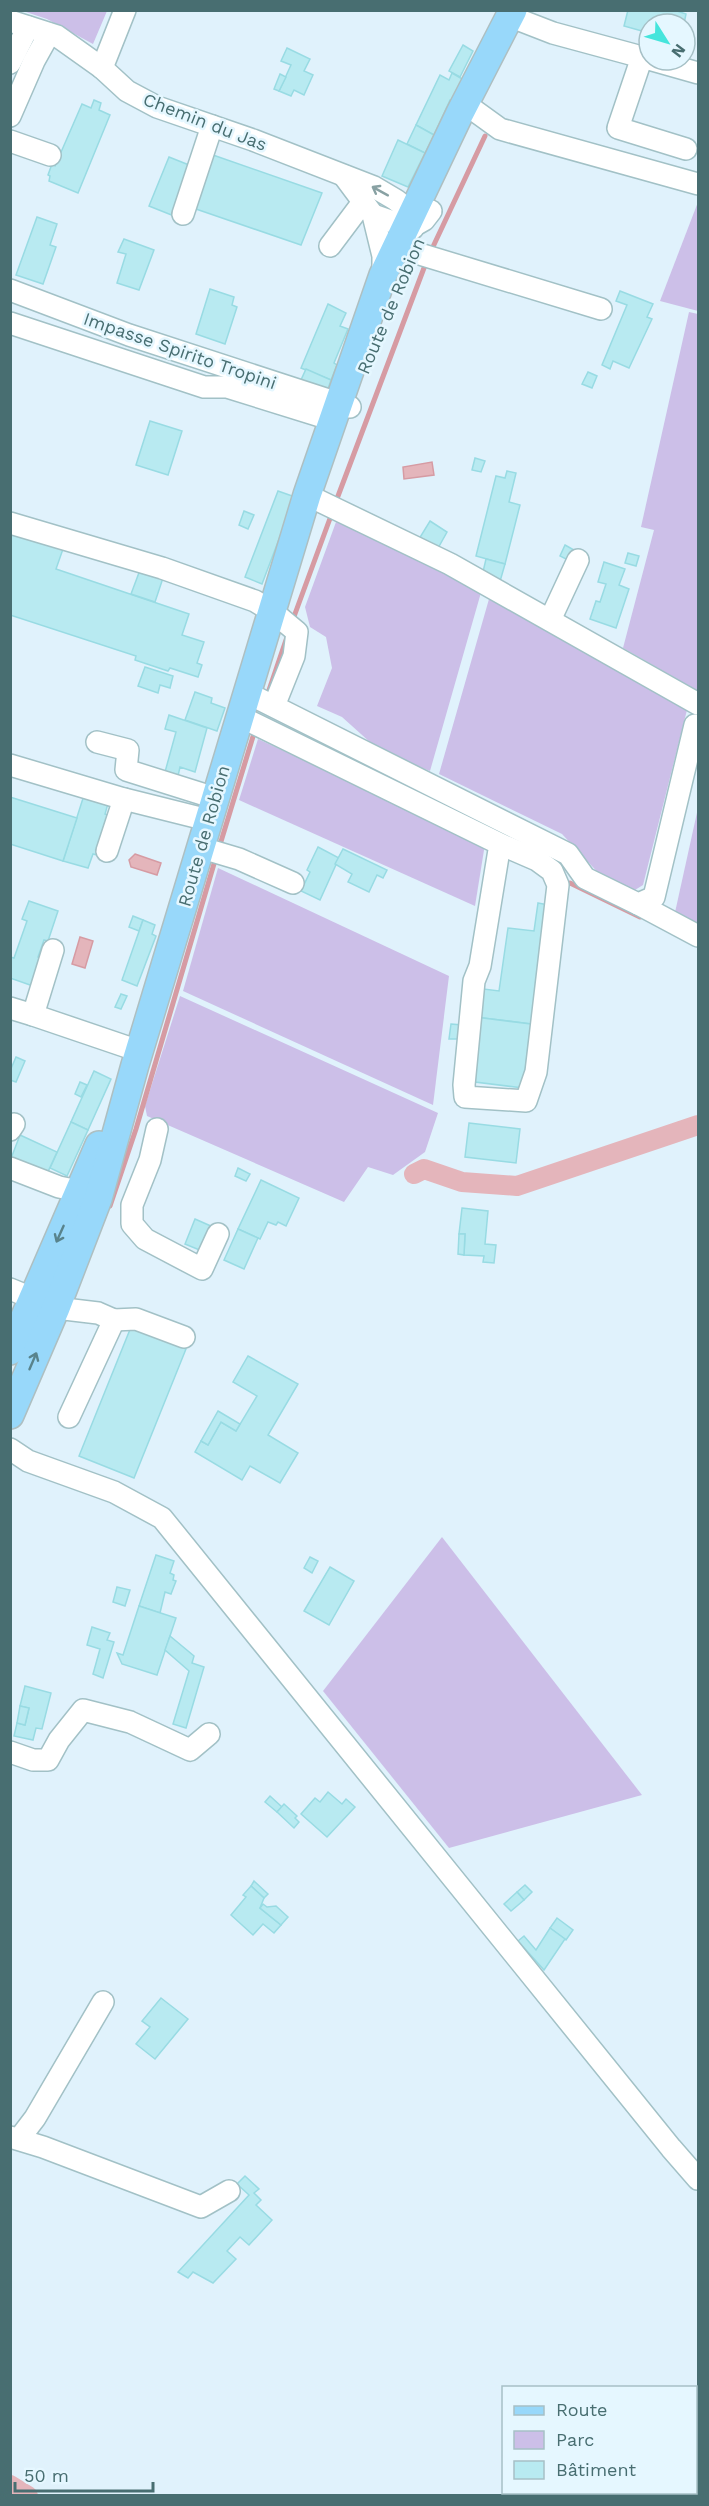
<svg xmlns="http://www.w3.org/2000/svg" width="709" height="2506" viewBox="0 0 709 2506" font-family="'Work Sans',sans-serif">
<rect width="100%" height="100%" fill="#e0f2fc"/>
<!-- green -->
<g fill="#ccbfe8">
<polygon points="23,11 107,11 93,44 47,19"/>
<polygon points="698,202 698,311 660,301"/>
<polygon points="689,312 698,314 698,691 623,648 654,530 641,527"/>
<polygon points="336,522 417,552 482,589 430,771 381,752 342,717 317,706 332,668 326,637 310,627 305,607"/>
<polygon points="489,599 687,710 643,885 635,890 627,890 604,879 562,834 439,774"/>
<polygon points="258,739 485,844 475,906 239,800"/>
<polygon points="698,808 698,940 672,926"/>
<polygon points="218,868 449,976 433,1105 183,991"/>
<polygon points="180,996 438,1113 425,1152 393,1175 368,1167 344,1202 147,1116 145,1106"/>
<polygon points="442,1537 642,1795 449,1848 323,1691"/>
</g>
<!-- water -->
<g fill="#e4b5bb" stroke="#d69ba3" stroke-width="1.5">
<polygon points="432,462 434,475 404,479 403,467"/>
<polygon points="135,854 161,863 157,875 131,867 129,860"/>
<polygon points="80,937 93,941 85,968 72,964"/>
</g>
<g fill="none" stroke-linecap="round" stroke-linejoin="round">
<!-- stream -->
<g stroke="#d69ba3" stroke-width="5">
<polyline points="431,251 485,136"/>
<polyline points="335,504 427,260"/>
<polyline points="292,622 332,513"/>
<polyline points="267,696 287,637"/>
<polyline points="219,848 255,730"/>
<polyline points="570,883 640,917"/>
<polyline points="110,1206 136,1129 216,857"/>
</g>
<!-- canal -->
<g stroke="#e4b5bb" stroke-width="20">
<polyline points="414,1174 424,1169 462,1182 517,1186 698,1125"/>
<polyline points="10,2485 28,2496"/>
</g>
</g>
<!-- building -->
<g fill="#b8eaf1" stroke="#98dbe3" stroke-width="1.5">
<polygon points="628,10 674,10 686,14 684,24 649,24 649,33 624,26"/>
<polygon points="463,45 473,51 460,77 449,71"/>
<polygon points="287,48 310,59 304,71 313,75 304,95 294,90 291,96 279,91 291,65 281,61"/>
<polygon points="452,73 464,80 453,102 450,100 434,135 416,125 440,75 449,80"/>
<polygon points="280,74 286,77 279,91 274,89"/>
<polygon points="94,100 101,103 99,110 110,115 78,193 49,181 50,176 48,175 52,164 55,166 82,104 91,108"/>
<polygon points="416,125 434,135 425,153 407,144"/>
<polygon points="398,140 425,153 408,187 382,176"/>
<polygon points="213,155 322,193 301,245 193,208"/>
<polygon points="169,157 194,167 174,216 149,206"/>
<polygon points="37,217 57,224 50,245 56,247 43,284 16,275"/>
<polygon points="124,239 154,250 139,290 117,283 126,254 118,252"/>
<polygon points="210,289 234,297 232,305 237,307 225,344 196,334"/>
<polygon points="620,291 653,304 647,317 652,319 629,368 613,361 610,369 602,365 627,305 616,301"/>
<polygon points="328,304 346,313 340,326 348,329 334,363 337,365 331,380 301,368"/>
<polygon points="306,369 331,380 327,392 301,380"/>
<polygon points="588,372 597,376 592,388 582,384"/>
<polygon points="150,421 182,431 168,475 136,465"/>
<polygon points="475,458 485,461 481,472 472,470"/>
<polygon points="507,471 516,473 509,502 520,505 505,564 476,556 496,476 505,478"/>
<polygon points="278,491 295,497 262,584 245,577"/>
<polygon points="244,511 254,515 248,529 239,525"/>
<polygon points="430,521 447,532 437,550 419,539"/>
<polygon points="10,532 63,549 56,569 189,614 182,635 204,642 197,663 202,665 198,677 170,668 168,671 135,660 136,656 10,615"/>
<polygon points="565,545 574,550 568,560 560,556"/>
<polygon points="628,553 639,556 636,566 625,563"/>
<polygon points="486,559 505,564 499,585 482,576"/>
<polygon points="604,562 625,569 619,585 629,589 616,628 590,619 596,601 600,602 606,584 598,582"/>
<polygon points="140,570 163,578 155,602 131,594"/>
<polygon points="145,667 173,676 170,688 160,685 158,693 138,686"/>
<polygon points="195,692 212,698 211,703 225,708 217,731 185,720"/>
<polygon points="169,715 207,728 195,772 180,767 178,776 165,772 176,732 165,729"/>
<polygon points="85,792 109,800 105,814 110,816 97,855 93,854 88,868 63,861"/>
<polygon points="10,797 77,818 63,861 10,844"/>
<polygon points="318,847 339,858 320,900 301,891 310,872 307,870"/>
<polygon points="343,849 387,870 383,878 377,875 369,892 348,882 352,874 335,864"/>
<polygon points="29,901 58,911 48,941 44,940 38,957 43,959 33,986 10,978 10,957 14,958 27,921 22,919"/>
<polygon points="538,903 549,905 531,1024 475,1017 476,988 499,991 508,928 534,931"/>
<polygon points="133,916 143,920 139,931 129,927"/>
<polygon points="143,920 155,925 152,934 156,936 137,986 122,980"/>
<polygon points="121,994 127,996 121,1009 115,1007"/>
<polygon points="475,1017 531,1024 523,1088 467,1081"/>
<polygon points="451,1024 462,1025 459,1039 449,1039"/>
<polygon points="16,1057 25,1061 16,1082 10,1080 10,1071"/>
<polygon points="94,1071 111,1079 88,1130 71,1122"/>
<polygon points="80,1082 87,1085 81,1097 75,1094"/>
<polygon points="71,1122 88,1130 67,1176 50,1168"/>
<polygon points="469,1123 520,1129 516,1163 465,1157"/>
<polygon points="20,1135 57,1152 46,1176 10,1161"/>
<polygon points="238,1168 250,1174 246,1181 235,1176"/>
<polygon points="261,1180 299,1198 286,1226 278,1222 276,1225 268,1222 260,1239 238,1229"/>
<polygon points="462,1208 488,1211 485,1244 496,1245 494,1263 483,1262 484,1256 464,1255 465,1234 459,1234"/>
<polygon points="195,1219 213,1227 202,1251 185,1244"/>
<polygon points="238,1229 258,1238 244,1269 224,1260"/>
<polygon points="459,1234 465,1234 464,1255 458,1254"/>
<polygon points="131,1327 186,1349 134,1478 79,1456"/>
<polygon points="248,1356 298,1384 268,1435 298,1453 280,1483 250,1466 242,1480 195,1452 201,1441 208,1445 221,1422 236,1431 257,1396 233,1382"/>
<polygon points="218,1411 240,1424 236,1431 221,1422 208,1445 201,1441"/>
<polygon points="156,1555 174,1561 170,1573 174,1575 173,1580 176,1581 171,1594 165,1592 160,1613 139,1606"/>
<polygon points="310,1557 318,1561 312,1573 304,1568"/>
<polygon points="330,1567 354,1581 329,1625 304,1611"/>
<polygon points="117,1587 130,1590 125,1606 113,1602"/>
<polygon points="139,1606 176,1618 157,1675 122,1664 117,1653 123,1655"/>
<polygon points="92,1627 110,1633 107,1640 114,1642 103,1678 93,1674 100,1649 87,1645"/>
<polygon points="170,1636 194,1656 192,1663 204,1667 186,1728 173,1724 189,1671 165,1650"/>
<polygon points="25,1686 51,1693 42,1729 36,1728 33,1740 14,1736 17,1723 25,1725 29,1708 20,1706"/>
<polygon points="20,1706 29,1708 25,1725 17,1723"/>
<polygon points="328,1792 342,1804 346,1799 355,1807 327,1837 301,1814 315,1798 320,1802"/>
<polygon points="270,1796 282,1807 277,1812 265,1802"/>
<polygon points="284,1804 297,1816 295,1818 299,1822 294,1828 277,1812"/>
<polygon points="254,1881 268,1894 264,1898 251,1886"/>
<polygon points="525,1885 532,1892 524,1900 517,1892"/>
<polygon points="251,1886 264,1898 260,1908 281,1925 274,1933 263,1924 253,1935 231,1915 246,1897 243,1895"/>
<polygon points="517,1892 524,1900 511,1911 504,1904"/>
<polygon points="263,1904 267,1907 276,1906 288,1917 281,1925 260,1908"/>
<polygon points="557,1918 573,1930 566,1940 550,1928"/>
<polygon points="550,1928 565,1939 544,1970 518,1941 524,1936 536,1950"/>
<polygon points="161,1998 188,2019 155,2059 136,2044 150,2027 142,2021"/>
<polygon points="245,2176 259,2189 254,2193 261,2200 256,2205 272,2220 249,2245 240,2237 227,2251 236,2259 213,2283 193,2272 188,2278 178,2272 249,2195 237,2184"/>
</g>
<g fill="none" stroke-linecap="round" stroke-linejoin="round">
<defs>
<g id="minor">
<polyline points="509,16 553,33 649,59"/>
<polyline points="10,21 57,36 102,68 127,91 157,107 253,140 374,187 396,200 412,213 413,228"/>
<polyline points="642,57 618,128 686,149"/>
<polyline points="652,60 698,73"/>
<polyline points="10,63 28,27"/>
<polyline points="102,68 125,10"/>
<polyline points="464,103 500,129 698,184"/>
<polyline points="10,116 34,61 49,34"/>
<polyline points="10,141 50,155"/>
<polyline points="344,176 373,215 383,256 383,275"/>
<polyline points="183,214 212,126"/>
<polyline points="373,215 410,228 424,220 431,211"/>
<polyline points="330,246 363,202"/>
<polyline points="413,252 601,309"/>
<polyline points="10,290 129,335 350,407"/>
<polyline points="10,323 204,387 227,387 333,420"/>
<polyline points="307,495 450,564 698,704"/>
<polyline points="10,523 162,568 255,601 273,612 297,632 294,656 274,706"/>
<polyline points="550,620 578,560"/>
<polyline points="246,695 257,698 568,854 585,878 638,904 654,897 695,725"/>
<polyline points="239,716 500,844 480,966 474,981 464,1085 465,1097 526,1101 536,1072 558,885 552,871 537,860 500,844"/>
<polyline points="97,742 128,750 126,770 215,798"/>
<polyline points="10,765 124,799 208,820"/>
<polyline points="202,848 239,859 293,883"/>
<polyline points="107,851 124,799"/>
<polyline points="638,904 698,936"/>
<polyline points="53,950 33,1015 139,1051"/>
<polyline points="10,1008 33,1015"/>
<polyline points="157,1129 150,1160 132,1205 132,1224 145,1239 202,1269 218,1234"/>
<polyline points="10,1130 14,1124"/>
<polyline points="10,1168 59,1187 79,1191"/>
<polyline points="10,1289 56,1308 98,1313 114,1320 69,1417"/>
<polyline points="114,1320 136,1319 184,1337"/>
<polyline points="10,1449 28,1461 114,1492 162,1518 671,2148 698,2179"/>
<polyline points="10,1752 33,1760 48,1760 59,1740 83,1710 130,1722 190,1750 209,1734"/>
<polyline points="10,2137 43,2147 201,2207 229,2191"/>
<polyline points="19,2139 35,2118 103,2002"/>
</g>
<g id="major">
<polyline points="10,1351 99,1145"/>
<polyline points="10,1415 56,1308 98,1199 135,1065 307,495 383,275 460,113 513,10"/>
</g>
</defs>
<!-- minor casing -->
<use href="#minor" stroke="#a2c1c6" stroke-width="24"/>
<!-- major casing -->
<use href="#major" stroke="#aebfc1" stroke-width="30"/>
<!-- minor -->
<use href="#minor" stroke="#fff" stroke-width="21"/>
<!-- major -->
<use href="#major" stroke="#98d8fa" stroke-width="27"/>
</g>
<!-- one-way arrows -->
<defs><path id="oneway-shaft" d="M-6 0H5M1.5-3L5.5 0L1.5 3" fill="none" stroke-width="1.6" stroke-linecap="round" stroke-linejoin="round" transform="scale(1.5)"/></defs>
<use stroke="#88a1a3" href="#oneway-shaft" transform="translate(380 191) rotate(-151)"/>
<g stroke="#58838c">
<use href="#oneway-shaft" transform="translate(60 1234) rotate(114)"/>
<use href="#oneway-shaft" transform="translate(33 1361) rotate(-67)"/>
</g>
<g text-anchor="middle" stroke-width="5" stroke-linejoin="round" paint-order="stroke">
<!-- street labels -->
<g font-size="18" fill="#486e71" stroke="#e5f7ff">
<text transform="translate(205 122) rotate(21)" y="6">Chemin du Jas</text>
<text transform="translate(391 306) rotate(-67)" y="6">Route de Robion</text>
<text transform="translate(180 351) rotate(19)" y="6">Impasse Spirito Tropini</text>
<text transform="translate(204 836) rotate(-74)" y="6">Route de Robion</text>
</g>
</g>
<!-- border -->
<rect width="709" height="2506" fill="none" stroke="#486e71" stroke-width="24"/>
<!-- legend -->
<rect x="502" y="2386" width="195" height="108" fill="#e5f7ff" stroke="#a6c0c6" stroke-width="1.5"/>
<rect x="514" y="2406" width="30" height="9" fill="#98d8fa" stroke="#a6c0c6" stroke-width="1.5"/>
<text x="556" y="2416" font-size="18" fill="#486e71">Route</text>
<rect x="514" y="2431" width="30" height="18" fill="#ccbfe8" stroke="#a6c0c6" stroke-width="1.5"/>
<text x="556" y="2446" font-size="18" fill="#486e71">Parc</text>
<rect x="514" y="2461" width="30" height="18" fill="#b8eaf1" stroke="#a6c0c6" stroke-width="1.5"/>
<text x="556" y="2476" font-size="18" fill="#486e71">Bâtiment</text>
<!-- north arrow -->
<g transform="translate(667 42) rotate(127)"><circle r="28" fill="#e5f7ff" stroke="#a6c0c6" stroke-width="1.5"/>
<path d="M0-4.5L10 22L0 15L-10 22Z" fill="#45e5dc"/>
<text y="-9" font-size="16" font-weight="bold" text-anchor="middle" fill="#486e71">N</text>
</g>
<!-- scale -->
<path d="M15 2482v9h138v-9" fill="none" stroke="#486e71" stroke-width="3"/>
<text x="24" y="2482" font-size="18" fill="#486e71" stroke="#e5f7ff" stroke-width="4.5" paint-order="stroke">50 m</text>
</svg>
